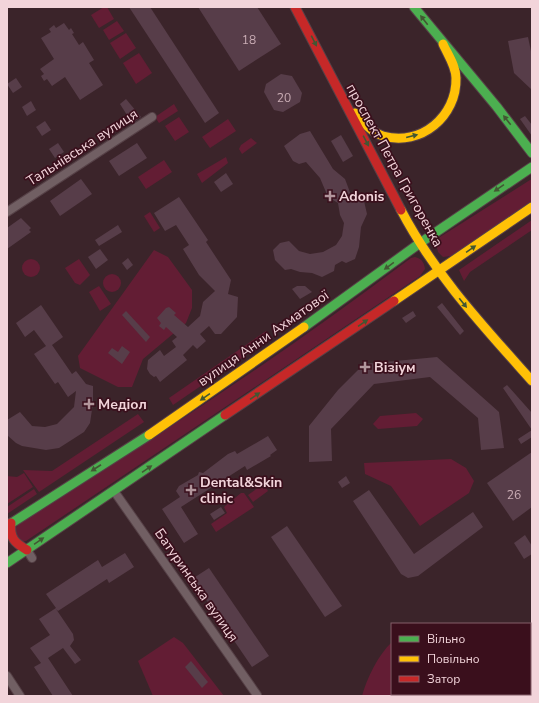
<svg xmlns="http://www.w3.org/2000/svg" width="539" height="703" viewBox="0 0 539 703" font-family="'Nunito Sans',sans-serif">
<rect width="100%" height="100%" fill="#3b242a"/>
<!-- green -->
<g fill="#631d34">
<polygon points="104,7 107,7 114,19 99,28 91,15"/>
<polygon points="117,21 124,31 109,40 103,30"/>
<polygon points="126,33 136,48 120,59 110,43"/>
<polygon points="139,53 152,73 136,84 123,63"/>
<polygon points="174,104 178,111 159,123 155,117"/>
<polygon points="179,117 189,132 175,141 165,126"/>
<polygon points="228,119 236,131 210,148 202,137"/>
<polygon points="251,138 257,143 242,154 239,149 241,145"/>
<polygon points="226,157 228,163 202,183 197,174"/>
<polygon points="164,160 172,172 146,189 138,177"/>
<polygon points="530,180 532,180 532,203 451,256 443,257 438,252 436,244 440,237"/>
<polygon points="150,212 160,228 154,232 144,216"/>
<polygon points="532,220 532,230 470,272 464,281 459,270"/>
<polygon points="154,250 168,257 192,290 192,308 186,323 143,359 132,387 118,387 80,368 78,356"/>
<path d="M415,257C422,259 424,262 425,269L420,276L26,541L22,542L13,531L20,523C153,440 285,353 411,258Z"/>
<circle cx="31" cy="268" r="9"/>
<polygon points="79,259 90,275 80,285 75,283 65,268"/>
<circle cx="112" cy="283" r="9"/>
<polygon points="99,286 111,304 100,311 89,292"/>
<polygon points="266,331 271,338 173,405 169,398"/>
<polygon points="416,413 423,419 417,426 378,429 373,424 380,416"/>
<polygon points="138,414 144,422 39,492 23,470 52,471"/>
<polygon points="451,459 466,468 474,481 469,493 420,526 391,486 365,474 364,463"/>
<polygon points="24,473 33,487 7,504 7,476 17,477"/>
<polygon points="263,484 268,491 253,502 248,495"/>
<polygon points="34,489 37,494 7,514 7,507"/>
<polygon points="241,493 244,493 254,507 216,532 211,524 227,513 224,507"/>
<polygon points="174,637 183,643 224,696 153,696 138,661"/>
<path d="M392,642V694H410V696H362C367,678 378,655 392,642Z"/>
</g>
<!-- building -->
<g fill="#573d49">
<polygon points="129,7 150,7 219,113 205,123"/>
<polygon points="198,7 257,7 281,44 239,71"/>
<polygon points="64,23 69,30 71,28 74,33 72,34 79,45 83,42 94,60 89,63 103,85 80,100 65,77 52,86 47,79 44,81 41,76 44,74 40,69 54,59 41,38 51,32 49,29 54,25 56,28"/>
<polygon points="528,37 532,56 532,90 514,73 508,41"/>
<polygon points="281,74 292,76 302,93 300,102 283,112 274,110 264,92 266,84"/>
<polygon points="16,78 22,87 13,93 7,84"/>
<polygon points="126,99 141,117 132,123 120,104"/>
<polygon points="31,101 36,110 27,116 22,107"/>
<polygon points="525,116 532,125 532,136 520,119"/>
<polygon points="45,121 51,130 42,136 36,127"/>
<polygon points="310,131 333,169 345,179 351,195 364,201 367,214 361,227 359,247 355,259 346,263 342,261 335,265 334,271 322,277 312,273 300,272 291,269 285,270 275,260 273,250 280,243 289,241 299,251 310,254 323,252 336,245 342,236 344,223 340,215 338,203 328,197 320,178 306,162 299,164 293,161 284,146 300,134"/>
<polygon points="341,135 353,156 343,162 331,141"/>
<polygon points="58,143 64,152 55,158 49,149"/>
<polygon points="137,143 147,158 119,176 109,161"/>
<polygon points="226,173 233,184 221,192 214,182"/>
<polygon points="81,179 92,194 60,216 50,201"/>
<polygon points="179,197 208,240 206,242 231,280 228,294 238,297 237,317 221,334 215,334 209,326 200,334 206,341 197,349 193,345 183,355 187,360 160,382 156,376 154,377 150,374 147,369 148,360 160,350 164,356 176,347 172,341 177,337 166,327 164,330 159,326 161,323 157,318 166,308 169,307 176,313 174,315 188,327 200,316 203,302 215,291 199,275 183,249 189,245 176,225 165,231 154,213"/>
<polygon points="21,218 31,228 29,230 31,232 7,249 7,228"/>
<polygon points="118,225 122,232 99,246 95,240"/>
<polygon points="100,249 108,260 96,269 88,257"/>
<polygon points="128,258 133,265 127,270 122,263"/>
<polygon points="297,286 305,286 312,292 300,299 292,289"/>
<polygon points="442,303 464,331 460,335 437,307"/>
<polygon points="41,305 63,337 52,345 72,374 76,371 86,384 93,386 93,403 90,423 84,432 59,448 46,450 22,446 16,443 7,435 7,420 20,412 32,426 45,427 57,424 74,407 76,391 68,397 58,382 55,384 34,354 46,346 34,330 25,337 16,323"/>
<polygon points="126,311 150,337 146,342 122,315"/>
<polygon points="413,311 416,316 406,323 402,318"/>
<polygon points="122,346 130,352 122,364 108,353 112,348 118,352"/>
<polygon points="437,357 499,412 504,448 481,450 478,418 430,377 374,384 331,429 332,461 309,462 309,426 338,390 364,364"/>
<polygon points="507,385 532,413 532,437 521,444 518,439 532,430 503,388"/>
<polygon points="268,436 277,450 270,455 271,456 247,470 245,466 181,507 198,534 184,543 162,509 180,497 176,491 179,486 198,475 199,472 203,473 228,454 235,451 237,454"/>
<polygon points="532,452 532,507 513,521 487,483"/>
<polygon points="346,476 350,483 342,488 338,482"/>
<polygon points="369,490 414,554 473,512 483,527 418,576 408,578 401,574 353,501"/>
<polygon points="221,507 225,513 214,520 210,514"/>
<polygon points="287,526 342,606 325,617 271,537"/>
<polygon points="525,535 532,546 532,554 524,559 514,543"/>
<polygon points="125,553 134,567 109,583 107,579 58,611 56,609 73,634 74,640 70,646 81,660 75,664 63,648 48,658 73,696 53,696 34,667 41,663 30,648 50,635 39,619 56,608 46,594 98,560 102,567"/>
<polygon points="209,568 269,656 252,667 192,579"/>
<polygon points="191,661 208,682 202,688 185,667"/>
</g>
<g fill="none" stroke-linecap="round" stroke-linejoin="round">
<defs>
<g id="street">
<polyline points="7,212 152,117"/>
<polyline points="114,491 257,695"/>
<polyline points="27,550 32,558"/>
<polyline points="7,676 20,696"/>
</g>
<g id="fast">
<polyline points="414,7 497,107 532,153"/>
<polyline points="304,327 420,243 532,167"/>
<polyline points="7,526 149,435"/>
<polyline points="7,563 225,415"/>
</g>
<g id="slow">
<path d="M355,113C363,122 372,133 383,136C421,147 457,116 456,78C456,66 448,55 443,44"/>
<path d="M401,210C435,275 484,327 532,381"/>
<polyline points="394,301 532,207"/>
<polyline points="149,435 304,327"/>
</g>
<g id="jam">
<polyline points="295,7 401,210"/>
<polyline points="225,415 394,301"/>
<path d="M11,523C9,538 15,543 27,550"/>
</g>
</defs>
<!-- street casing -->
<use href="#street" stroke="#564147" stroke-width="10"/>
<!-- fast casing -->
<use href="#fast" stroke="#564147" stroke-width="11"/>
<!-- slow casing -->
<use href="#slow" stroke="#564147" stroke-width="11"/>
<!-- jam casing -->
<use href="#jam" stroke="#564147" stroke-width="11"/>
<!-- street -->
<use href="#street" stroke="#715f63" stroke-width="8"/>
<!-- fast -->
<use href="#fast" stroke="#4caf50" stroke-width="9"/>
<!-- slow -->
<use href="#slow" stroke="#ffc107" stroke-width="9"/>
<!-- jam -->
<use href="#jam" stroke="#c62828" stroke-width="9"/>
</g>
<!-- one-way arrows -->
<defs><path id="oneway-solid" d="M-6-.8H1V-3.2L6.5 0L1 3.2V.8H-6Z"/></defs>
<g fill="#425733">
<use href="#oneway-solid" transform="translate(424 20) rotate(-128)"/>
<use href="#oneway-solid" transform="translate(314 41) rotate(63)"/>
<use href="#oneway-solid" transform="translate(507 120) rotate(-128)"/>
<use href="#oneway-solid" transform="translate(412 136) rotate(-14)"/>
<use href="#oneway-solid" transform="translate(366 141) rotate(62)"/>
<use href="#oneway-solid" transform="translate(499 188) rotate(146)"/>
<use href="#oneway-solid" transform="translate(471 249) rotate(-35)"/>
<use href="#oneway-solid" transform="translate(389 266) rotate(144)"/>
<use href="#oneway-solid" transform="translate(463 303) rotate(51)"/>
<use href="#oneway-solid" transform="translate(363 323) rotate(-34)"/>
<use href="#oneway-solid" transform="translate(255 396) rotate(-34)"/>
<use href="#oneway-solid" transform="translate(205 397) rotate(145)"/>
<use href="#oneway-solid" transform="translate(96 468) rotate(147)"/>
<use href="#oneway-solid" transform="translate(147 469) rotate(-34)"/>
<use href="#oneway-solid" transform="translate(39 541) rotate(-34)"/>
</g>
<!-- markers -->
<g fill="#b2969c" stroke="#3a0f1c" stroke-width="1.5">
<path d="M328 190h4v4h4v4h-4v4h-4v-4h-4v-4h4z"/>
<path d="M363 361h4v4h4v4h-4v4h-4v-4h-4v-4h4z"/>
<path d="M87 398h4v4h4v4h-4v4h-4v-4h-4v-4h4z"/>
<path d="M189 484h4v4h4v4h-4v4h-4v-4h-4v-4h4z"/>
</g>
<g text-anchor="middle" stroke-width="3.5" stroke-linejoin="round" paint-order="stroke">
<!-- number labels -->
<g font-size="12" fill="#cbaeb6">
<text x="249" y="44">18</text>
<text x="284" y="102">20</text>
<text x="514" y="499">26</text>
</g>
<!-- street labels -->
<g font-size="14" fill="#f2d4da" stroke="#3a0f1c">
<text transform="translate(82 147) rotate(-33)" y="5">Тальнівська вулиця</text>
<text transform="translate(395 165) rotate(61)" y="5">проспект Петра Григоренка</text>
<text transform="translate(263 338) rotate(-35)" y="5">вулиця Анни Ахматової</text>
<text transform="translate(197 585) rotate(55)" y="5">Батуринська вулиця</text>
</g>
<!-- poi labels -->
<g font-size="14" font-weight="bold" fill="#f2d4da" stroke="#3a0f1c" text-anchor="start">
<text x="339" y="201">Adonis</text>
<text x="374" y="372">Візіум</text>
<text x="98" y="409">Медіол</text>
<text x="200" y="487">Dental&amp;Skin<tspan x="200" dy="16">clinic</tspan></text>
</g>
</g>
<!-- border -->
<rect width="539" height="703" fill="none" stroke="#f2d4da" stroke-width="16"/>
<!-- legend -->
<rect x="391" y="623" width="140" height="72" fill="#3a0f1c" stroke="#845e68"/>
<rect x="399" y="636" width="20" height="6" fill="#4caf50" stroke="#845e68"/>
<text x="427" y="643" font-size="12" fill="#f2d4da">Вільно</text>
<rect x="399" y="656" width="20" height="6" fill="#ffc107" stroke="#845e68"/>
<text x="427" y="663" font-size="12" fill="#f2d4da">Повільно</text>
<rect x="399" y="676" width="20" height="6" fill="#c62828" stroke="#845e68"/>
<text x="427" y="683" font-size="12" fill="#f2d4da">Затор</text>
</svg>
